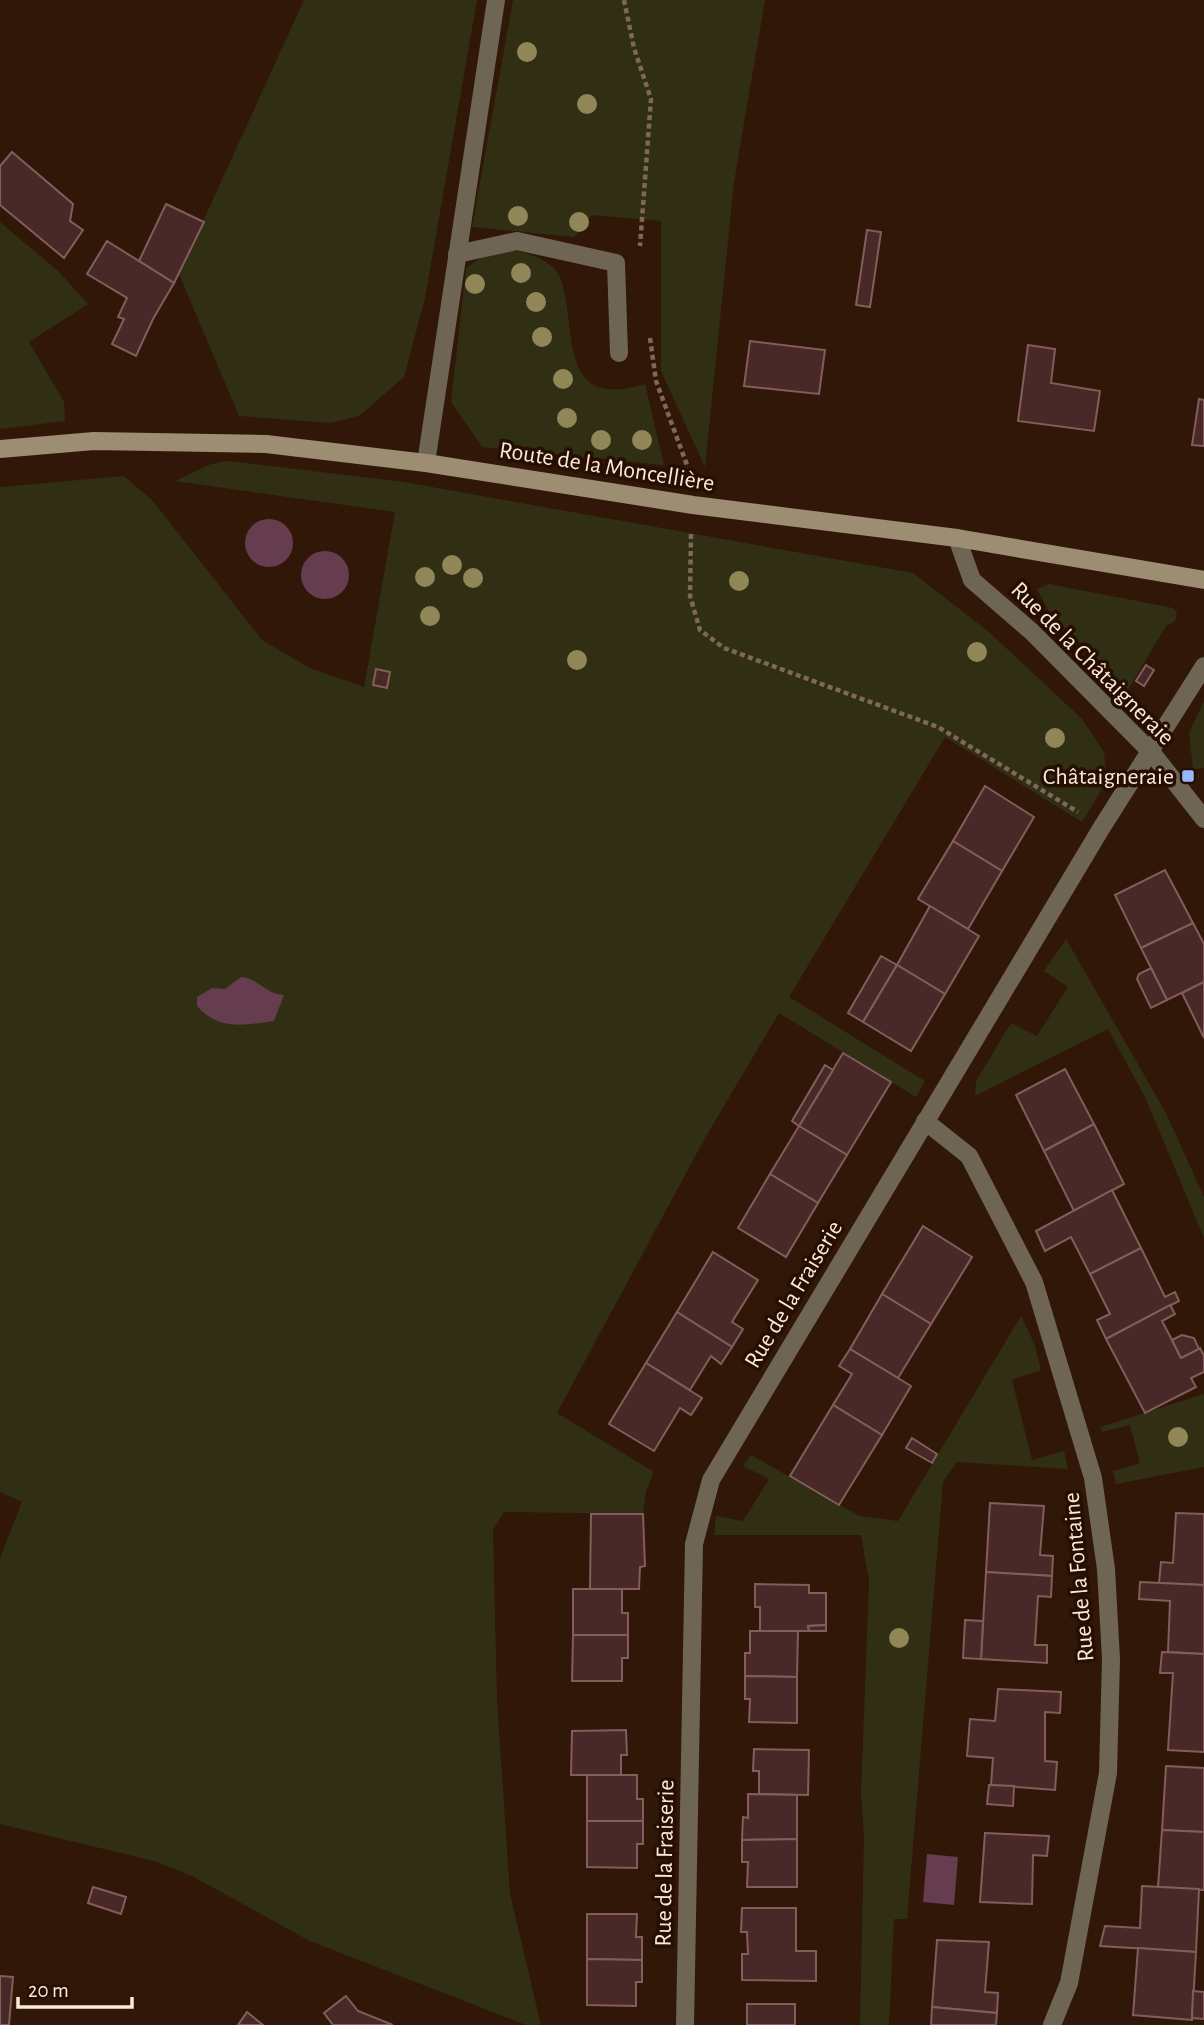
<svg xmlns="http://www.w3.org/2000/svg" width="1204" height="2025" viewBox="0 0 1204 2025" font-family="'Alegreya Sans',sans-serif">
<rect width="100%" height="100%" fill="#311707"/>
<!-- green -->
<g fill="#302f14">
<polygon points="304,0 477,0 425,298 404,377 359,416 331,423 239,416 179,274"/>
<polygon points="513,0 765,0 734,182 705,467 661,371 661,221 592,215 574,237 472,227"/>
<polygon points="0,222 59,272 88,304 29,342 64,402 65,421 0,429"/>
<path d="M518,251C534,255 556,263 561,280C578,330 556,411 645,384L664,465L482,447L451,402L466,269C481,253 498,252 518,251Z"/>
<polygon points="229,461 404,482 913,573 989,632 1082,719 1104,752 1107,780 1082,822 945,737 789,997 925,1081 916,1097 779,1013 705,1138 557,1413 654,1472 646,1491 643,1514 504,1512 493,1530 497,1701 510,1894 541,2025 526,2025 310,1941 192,1876 154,1861 0,1824 0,1558 22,1502 0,1492 0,487 124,476 152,500 262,640 310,668 364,687 395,512 175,481 211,464"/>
<polygon points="1049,584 1173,608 1177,613 1175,621 1166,626 1128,690 1049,612 1037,589"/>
<polygon points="1204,701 1204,768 1193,769 1189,733"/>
<polygon points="1066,939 1166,1113 1204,1197 1204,1238 1145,1097 1108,1029 975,1096 976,1081 1011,1023 1037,1036 1068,987 1044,971"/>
<polygon points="1021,1316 1034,1343 1041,1370 1012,1380 1032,1460 1064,1451 1068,1469 957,1462 943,1482 907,1919 894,1919 889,2025 860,2025 864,1838 861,1794 869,1581 861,1535 714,1535 716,1516 743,1521 769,1479 743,1466 751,1455 860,1516 898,1521"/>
<polygon points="1204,1394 1204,1467 1116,1484 1113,1471 1140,1463 1130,1425 1102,1432 1100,1427"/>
</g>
<!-- water -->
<g fill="#663d4e">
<circle cx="269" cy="543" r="24"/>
<circle cx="325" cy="575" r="24"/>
<path d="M241,977C258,978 267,995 284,995L274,1021C245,1025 219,1031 197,1006V997L212,988L225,989Z"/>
<polygon points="927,1854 958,1857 954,1905 923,1902"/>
</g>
<!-- building -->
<g fill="#492928" stroke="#825d5c" stroke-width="2">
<polygon points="12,152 73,204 70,221 83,230 64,258 0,205 0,166"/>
<polygon points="166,204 204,222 174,283 139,261"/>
<polygon points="867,230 881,232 870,307 856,305"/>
<polygon points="107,241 174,283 153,319 136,356 112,344 124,319 118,317 127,298 87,274"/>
<polygon points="750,341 825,350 819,394 744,386"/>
<polygon points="1028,345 1055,349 1051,383 1100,391 1094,431 1018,421"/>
<polygon points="1199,399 1204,400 1204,446 1192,445"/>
<polygon points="1146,665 1154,670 1144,686 1136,681"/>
<polygon points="376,669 390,672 387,688 373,685"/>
<polygon points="985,786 1034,817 1002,871 953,841"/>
<polygon points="953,841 1002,871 968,929 918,899"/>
<polygon points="1165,870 1193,923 1141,948 1115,895"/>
<polygon points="930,906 979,936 945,994 897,965"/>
<polygon points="1193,923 1204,944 1204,982 1167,1000 1141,948"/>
<polygon points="881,956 897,965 863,1022 848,1013"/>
<polygon points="897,965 945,994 911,1051 863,1022"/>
<polygon points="1151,968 1167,1000 1151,1008 1137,979 1139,974"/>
<polygon points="1204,982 1204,1038 1182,993"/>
<polygon points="843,1053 891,1082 847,1155 799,1126"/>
<polygon points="825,1065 833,1070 799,1126 792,1121"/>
<polygon points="1065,1069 1094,1124 1044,1151 1016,1095"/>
<polygon points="1094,1124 1124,1184 1074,1211 1044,1151"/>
<polygon points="799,1126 847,1155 818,1203 770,1174"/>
<polygon points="770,1174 818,1203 786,1257 738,1228"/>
<polygon points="1112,1190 1141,1248 1090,1274 1071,1237 1045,1251 1036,1231"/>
<polygon points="923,1226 972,1257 931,1324 882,1294"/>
<polygon points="1141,1248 1165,1297 1175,1292 1179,1301 1106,1339 1097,1320 1110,1314 1090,1274"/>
<polygon points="713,1252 758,1280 732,1322 743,1329 732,1347 677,1312"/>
<polygon points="882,1294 931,1324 898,1378 850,1349"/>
<polygon points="1170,1305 1175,1314 1162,1321 1172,1340 1181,1358 1200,1348 1204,1356 1204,1372 1191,1378 1196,1387 1145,1413 1106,1339"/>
<polygon points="677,1312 732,1347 721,1364 711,1356 690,1390 646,1363"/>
<polygon points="1182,1335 1194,1338 1199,1349 1181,1358 1172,1340"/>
<polygon points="850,1349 911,1386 882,1435 833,1405 852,1374 839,1366"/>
<polygon points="646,1363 702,1398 691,1415 680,1408 654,1451 609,1424"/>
<polygon points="833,1405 882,1435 839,1505 790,1476"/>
<polygon points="912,1438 937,1454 932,1463 906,1448"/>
<polygon points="990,1503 1044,1506 1040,1555 1053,1556 1052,1576 986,1572"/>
<polygon points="1176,1513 1204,1514 1204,1585 1159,1583 1161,1562 1173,1563"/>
<polygon points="591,1514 643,1514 645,1566 640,1567 639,1589 590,1589"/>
<polygon points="986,1572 1052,1576 1051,1597 1038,1596 1035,1645 1047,1645 1047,1663 981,1659"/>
<polygon points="1140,1582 1204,1585 1204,1654 1168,1652 1170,1601 1139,1599"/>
<polygon points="755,1584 809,1585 809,1593 826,1593 826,1625 808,1626 809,1631 760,1631 760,1607 755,1607"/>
<polygon points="573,1589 622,1589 622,1613 628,1613 628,1635 573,1635"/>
<polygon points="965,1620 983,1621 981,1659 963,1658"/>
<polygon points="826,1625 826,1631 809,1631 808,1626"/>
<polygon points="750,1631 798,1631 797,1677 745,1676 745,1653 750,1653"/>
<polygon points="573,1635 628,1635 628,1658 622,1658 622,1681 572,1681"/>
<polygon points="1162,1652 1204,1654 1204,1752 1168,1750 1173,1673 1160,1673"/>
<polygon points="745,1676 797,1677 797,1723 749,1722 750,1699 745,1699"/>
<polygon points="998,1689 1061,1692 1060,1713 1045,1712 1045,1761 1057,1762 1055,1790 991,1785 993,1758 967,1756 970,1719 995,1721"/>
<polygon points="626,1730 627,1755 621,1755 621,1775 571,1775 572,1731"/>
<polygon points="754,1749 809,1750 808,1795 759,1794 759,1771 753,1771"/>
<polygon points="1166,1766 1204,1768 1204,1832 1162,1830"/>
<polygon points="587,1775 637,1775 637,1799 643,1799 643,1821 587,1821"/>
<polygon points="989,1785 1014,1786 1013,1806 987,1804"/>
<polygon points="748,1794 797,1795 797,1839 742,1840 743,1817 748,1818"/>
<polygon points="587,1821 643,1821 643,1844 637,1844 637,1868 587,1867"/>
<polygon points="1162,1830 1204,1832 1204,1890 1158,1887"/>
<polygon points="985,1833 1049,1836 1047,1856 1033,1855 1032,1904 980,1902"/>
<polygon points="797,1839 797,1887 747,1887 748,1862 742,1862 742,1840"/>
<polygon points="1142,1886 1199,1889 1196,1952 1100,1946 1105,1926 1140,1928"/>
<polygon points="93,1887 126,1897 121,1914 88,1903"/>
<polygon points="742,1908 796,1908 796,1951 816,1951 816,1981 742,1980 742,1954 748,1954 747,1932 741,1932"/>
<polygon points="587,1914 637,1914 636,1937 642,1937 642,1960 587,1959"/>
<polygon points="937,1940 989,1942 985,1992 998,1993 997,2013 932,2007"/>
<polygon points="1138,1948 1196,1952 1192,2020 1133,2015"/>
<polygon points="587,1959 642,1960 642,1982 636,1982 636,2006 587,2005"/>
<polygon points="0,1976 13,1977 9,2025 0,2025"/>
<polygon points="1193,1991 1204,1992 1204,2019 1192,2018"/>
<polygon points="346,1996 358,2011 393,2025 333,2025 324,2013"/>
<rect x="747" y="2004" width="48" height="21"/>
<polygon points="932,2007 997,2013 996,2025 931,2025"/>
<polygon points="247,2012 263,2025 238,2025"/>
</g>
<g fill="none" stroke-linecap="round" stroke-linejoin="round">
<!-- path -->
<g stroke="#7f685a" stroke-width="4.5" stroke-dasharray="5 3.5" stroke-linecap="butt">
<polyline points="624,0 634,48 651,99 640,246"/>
<polyline points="650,338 656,381 691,476"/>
<polyline points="691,534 690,596 700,630 724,648 938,727 1078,812"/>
</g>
<!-- lane -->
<g stroke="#6f6555" stroke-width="18">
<polyline points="457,254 517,241 616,263 619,353"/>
<polyline points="426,463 496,0"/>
</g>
<!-- street -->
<g stroke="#6f6555" stroke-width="18">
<polyline points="957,538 972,580 1032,632 1152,753 1204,819"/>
<polyline points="925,1121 969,1156 1034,1282 1093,1478 1106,1569 1111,1659 1108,1773 1069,1983 1052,2025"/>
<polyline points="685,2025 694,1544 711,1480 1102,827 1204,666"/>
</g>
<!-- secondary -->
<polyline stroke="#9d8d73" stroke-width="18" points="0,449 94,441 266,444 426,463 693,505 957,538 1204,580"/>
</g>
<!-- trees -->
<g fill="#918657">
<circle cx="527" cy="52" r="10"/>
<circle cx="587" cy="104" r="10"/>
<circle cx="518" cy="216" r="10"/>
<circle cx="579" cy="222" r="10"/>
<circle cx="521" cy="273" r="10"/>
<circle cx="475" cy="284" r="10"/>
<circle cx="536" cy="302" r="10"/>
<circle cx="542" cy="337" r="10"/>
<circle cx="563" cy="379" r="10"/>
<circle cx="567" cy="418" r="10"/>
<circle cx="601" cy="440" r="10"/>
<circle cx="642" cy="440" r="10"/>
<circle cx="452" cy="565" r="10"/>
<circle cx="425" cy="577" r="10"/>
<circle cx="473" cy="578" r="10"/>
<circle cx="739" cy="581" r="10"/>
<circle cx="430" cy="616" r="10"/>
<circle cx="977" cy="652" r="10"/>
<circle cx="577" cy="660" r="10"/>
<circle cx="1055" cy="738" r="10"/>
<circle cx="1178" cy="1437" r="10"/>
<circle cx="899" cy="1638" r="10"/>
</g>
<!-- markers -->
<rect fill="#97b6fd" stroke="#260e01" stroke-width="2.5" x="1181" y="769" width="14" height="14" rx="3.5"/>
<g text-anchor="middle" stroke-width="7" stroke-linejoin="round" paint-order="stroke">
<!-- street labels -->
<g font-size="24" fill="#fbe9de" stroke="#260e01">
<text transform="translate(607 466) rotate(9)" y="8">Route de la Moncellière</text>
<text transform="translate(1093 663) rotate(45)" y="8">Rue de la Châtaigneraie</text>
<text transform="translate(793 1294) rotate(-59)" y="8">Rue de la Fraiserie</text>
<text transform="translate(1078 1577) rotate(-95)" y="8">Rue de la Fontaine</text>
<text transform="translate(664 1863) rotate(-89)" y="8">Rue de la Fraiserie</text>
</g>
<!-- poi labels -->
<g font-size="24" fill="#fbe9de" stroke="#260e01" text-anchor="end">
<text x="1174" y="784">Châtaigneraie</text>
</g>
</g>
<!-- scale -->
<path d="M18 1997v10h114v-10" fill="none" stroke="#fbe9de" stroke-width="3.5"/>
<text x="28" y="1997" font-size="21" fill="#fbe9de" stroke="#260e01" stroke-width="5" paint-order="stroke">20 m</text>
</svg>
